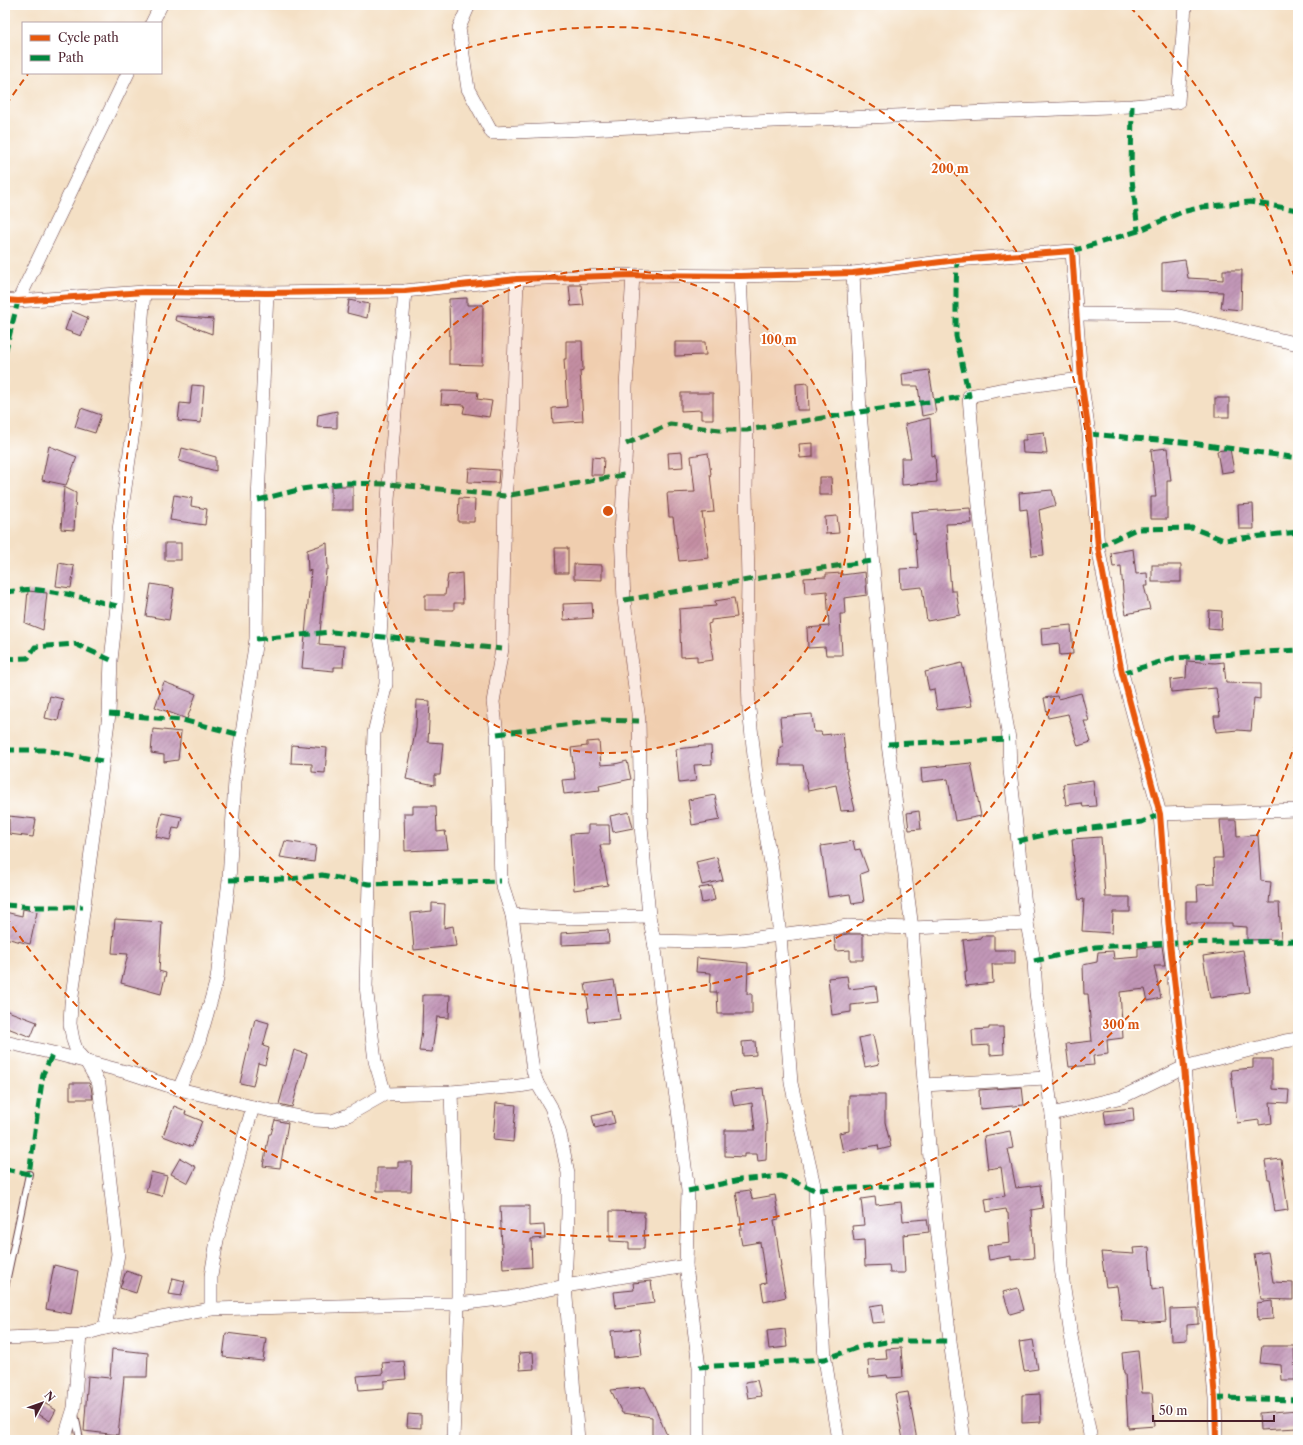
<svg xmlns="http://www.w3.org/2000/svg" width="1303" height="1445" viewBox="0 0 1303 1445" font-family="'Libre Caslon Text',serif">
<defs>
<pattern id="building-hatch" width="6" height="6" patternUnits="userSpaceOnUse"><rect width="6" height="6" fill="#c297b8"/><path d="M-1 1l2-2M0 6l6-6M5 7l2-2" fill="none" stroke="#a07b96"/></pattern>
</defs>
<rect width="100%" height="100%" fill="#fff"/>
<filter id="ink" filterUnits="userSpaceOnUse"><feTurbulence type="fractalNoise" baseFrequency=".025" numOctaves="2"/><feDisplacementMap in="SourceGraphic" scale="8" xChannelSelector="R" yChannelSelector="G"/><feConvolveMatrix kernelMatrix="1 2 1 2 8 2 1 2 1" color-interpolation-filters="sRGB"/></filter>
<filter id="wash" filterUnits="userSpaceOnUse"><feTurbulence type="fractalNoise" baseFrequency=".012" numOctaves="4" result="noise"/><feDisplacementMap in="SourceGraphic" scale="16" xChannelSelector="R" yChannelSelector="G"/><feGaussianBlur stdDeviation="0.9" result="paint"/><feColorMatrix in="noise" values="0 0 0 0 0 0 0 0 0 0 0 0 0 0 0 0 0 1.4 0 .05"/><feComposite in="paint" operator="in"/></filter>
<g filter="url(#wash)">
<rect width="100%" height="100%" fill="#f4e0c5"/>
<g id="blocks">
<!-- building -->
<g fill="url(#building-hatch)">
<polygon points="1185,260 1188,278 1223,280 1223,270 1242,270 1241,310 1221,308 1223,292 1162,290 1162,263"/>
<polygon points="569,285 581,285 584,305 571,306"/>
<polygon points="467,298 467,305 483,305 482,365 449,364 449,349 450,349 449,299"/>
<polygon points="349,300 369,304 367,318 347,313"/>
<polygon points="72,311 88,318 81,336 65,330"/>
<polygon points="176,316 213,319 212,334 175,320"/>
<polygon points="566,341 582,341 583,370 580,371 583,421 553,423 552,408 567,407 564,359 566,359"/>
<polygon points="675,342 705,342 706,355 675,356"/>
<polygon points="929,370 936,413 922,416 918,386 903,386 902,374"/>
<polygon points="808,383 809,410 797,410 796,384"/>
<polygon points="192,385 204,386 201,423 178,421 180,403 190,404"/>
<polygon points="442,391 478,392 477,399 492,401 489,417 463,413 465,405 441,404"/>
<polygon points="681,393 713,393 713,419 701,419 701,410 681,411"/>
<rect x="1215" y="398" width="14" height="19"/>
<polygon points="81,408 101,415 95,433 75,427"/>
<polygon points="337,411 337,428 317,427 318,415"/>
<polygon points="930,418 932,456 935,455 937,482 902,485 901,458 911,458 905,424"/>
<polygon points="1044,432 1047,454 1023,453 1022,440 1026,440 1026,434"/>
<polygon points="813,443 813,457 800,458 799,444"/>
<polygon points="49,446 77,457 66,485 42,480"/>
<polygon points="182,448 216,457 216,471 179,461"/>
<polygon points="1167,448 1171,481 1167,481 1167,519 1151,519 1151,497 1156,497 1151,450"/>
<polygon points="1230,449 1234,471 1221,473 1217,451"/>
<polygon points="682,452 683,467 669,468 668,453"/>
<polygon points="708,453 711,474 710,474 714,512 702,513 709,558 679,561 673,517 669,517 667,493 695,492 691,456"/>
<polygon points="592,457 604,458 603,475 591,475"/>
<polygon points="469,468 499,470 498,483 468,482"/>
<polygon points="819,477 831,477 832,495 819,495"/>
<rect x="331" y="486" width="22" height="24"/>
<polygon points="64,487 76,493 74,530 61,529"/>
<polygon points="1052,490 1056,505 1039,510 1044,555 1032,556 1027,509 1020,510 1019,493"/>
<polygon points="174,495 192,498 191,506 207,509 205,525 170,520"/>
<polygon points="459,498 475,499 474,522 458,522"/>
<polygon points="1253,504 1254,529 1239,529 1238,505"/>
<polygon points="970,508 972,523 946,524 951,591 956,591 960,615 927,621 922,587 901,589 900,569 918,568 915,533 913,534 911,512"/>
<polygon points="837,516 839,533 826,534 825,517"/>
<rect x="165" y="543" width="16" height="17"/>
<polygon points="327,543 328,570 326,570 319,643 319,644 344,646 343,667 334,667 334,671 302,668 311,570 308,571 307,550"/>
<polygon points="555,548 568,548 568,573 556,573"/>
<polygon points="1133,549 1136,574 1147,573 1148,586 1144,586 1150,609 1126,614 1124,603 1121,566 1113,567 1111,553"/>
<polygon points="59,563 74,566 71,588 56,586"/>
<polygon points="574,564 602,565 602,580 574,579"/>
<rect x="1152" y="565" width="29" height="17"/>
<polygon points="865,572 867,595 844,598 845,614 840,614 842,655 826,655 825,647 808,648 807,628 829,626 827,591 805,593 804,578 826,577 826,574 842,573 842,575"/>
<polygon points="462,573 463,603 454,603 454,610 425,610 425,595 445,595 448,575"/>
<polygon points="151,584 174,588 169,620 146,616"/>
<polygon points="28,591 47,593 43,630 25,623"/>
<polygon points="734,598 737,617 711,620 711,623 708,624 713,660 697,662 697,656 681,657 679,609 716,606 715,601"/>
<polygon points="592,603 593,618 564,620 563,604"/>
<polygon points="1209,610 1222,611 1221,629 1208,628"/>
<polygon points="1071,625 1073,654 1060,655 1059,643 1042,645 1041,628"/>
<polygon points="1187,661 1215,663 1224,662 1226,683 1260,684 1260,699 1254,698 1251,731 1238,730 1216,732 1214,716 1220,716 1216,688 1171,692 1170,680 1186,678"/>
<polygon points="962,663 972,706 937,710 934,689 929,690 925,672"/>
<polygon points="164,682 196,694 187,719 155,707"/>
<polygon points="1081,693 1089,721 1084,721 1091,742 1078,746 1068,714 1048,718 1044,698 1057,696 1058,699"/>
<polygon points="50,696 63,699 58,721 45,718"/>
<polygon points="417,700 430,701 428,742 443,743 440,775 435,775 435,785 406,779 416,728"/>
<polygon points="812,714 814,732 821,732 822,735 843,733 847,771 846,771 855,810 841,811 836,785 808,791 803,765 779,765 780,747 783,747 780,717"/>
<polygon points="153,729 181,732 178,760 164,762 164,755 151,753"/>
<polygon points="599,741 601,765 615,764 627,761 631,779 599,786 600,790 564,794 562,780 575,779 571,748 587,746 587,742"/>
<polygon points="292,745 327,748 325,773 312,772 312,764 291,763"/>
<polygon points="704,746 711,746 712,764 694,765 696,781 679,783 676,749"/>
<polygon points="971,763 981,816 955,821 948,779 922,782 921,768"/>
<polygon points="1093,780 1096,806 1083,807 1082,803 1066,805 1063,784"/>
<polygon points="715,795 720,820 692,825 688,800"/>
<polygon points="413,806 436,806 437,832 445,831 448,849 405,851 404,813 413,813"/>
<polygon points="919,811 921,829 909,830 907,813"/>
<polygon points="629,812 633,828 613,832 610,816"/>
<polygon points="162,813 182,817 179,829 173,828 170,840 156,837"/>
<polygon points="9,816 36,819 33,837 9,834"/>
<polygon points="1220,820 1236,820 1237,837 1258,835 1261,881 1271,882 1269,903 1279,903 1281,939 1247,940 1247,927 1232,926 1232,923 1186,923 1186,901 1198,901 1197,885 1215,884 1214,858 1223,858"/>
<polygon points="588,825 609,825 610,845 600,845 608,885 574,890 570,834 588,833"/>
<polygon points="1101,837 1105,897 1130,897 1130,912 1113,912 1112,933 1082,931 1084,899 1079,900 1073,862 1074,862 1072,839"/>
<polygon points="285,841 316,846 314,862 280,857"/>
<polygon points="853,841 855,850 860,849 868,871 860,874 864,902 852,904 850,894 828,897 821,846"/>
<polygon points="717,857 723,880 702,885 696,862"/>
<polygon points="712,886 715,900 702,903 699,888"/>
<polygon points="432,903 445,904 444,928 453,926 456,946 414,950 411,913 432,911"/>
<polygon points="23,909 37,912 30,944 5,938 5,912 22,916"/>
<polygon points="115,919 162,922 159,971 166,973 161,994 121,983 128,954 112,953"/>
<polygon points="608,930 609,943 561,945 561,933"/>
<polygon points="848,934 863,934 863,960 850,960 850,950 836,951 834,936"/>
<polygon points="981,936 994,936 994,950 1015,950 1015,964 992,964 993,983 966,986 965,971 967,971 963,940 981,938"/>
<polygon points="1162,946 1165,966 1154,966 1161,998 1148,1001 1145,989 1120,992 1123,1038 1107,1040 1108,1054 1093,1056 1094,1065 1069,1067 1066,1044 1092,1041 1088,994 1084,994 1083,965 1097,962 1098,952 1113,951 1114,959 1138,957 1138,948"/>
<polygon points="1243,950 1250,992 1210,998 1203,956"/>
<polygon points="697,958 748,963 747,994 752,994 752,1014 718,1014 717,992 710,992 711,973 696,972"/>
<polygon points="847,976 849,989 876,986 878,1002 851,1005 851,1012 832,1015 828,978"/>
<polygon points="614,980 620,1019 589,1022 587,1008 589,1008 585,984"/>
<polygon points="423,995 450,995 449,1018 437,1017 432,1052 419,1051 422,1030"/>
<polygon points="5,1010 37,1022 31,1037 5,1027"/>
<polygon points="255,1019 269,1023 263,1046 269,1048 265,1065 258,1063 253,1086 240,1083"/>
<polygon points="989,1027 1003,1027 1004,1054 990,1055 990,1045 973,1046 972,1030 989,1029"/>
<polygon points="873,1035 879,1064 865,1067 859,1038"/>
<polygon points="755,1041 756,1055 743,1056 742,1042"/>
<polygon points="294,1050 307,1054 292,1107 279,1104"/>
<polygon points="1253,1059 1272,1059 1272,1089 1289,1090 1288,1103 1270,1102 1272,1123 1259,1125 1259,1120 1237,1123 1231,1070 1253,1068"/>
<polygon points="70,1083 89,1083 91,1087 93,1099 70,1099"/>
<polygon points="1022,1087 1024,1105 980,1109 979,1090"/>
<polygon points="763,1088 767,1127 766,1160 758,1161 757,1154 744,1154 744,1157 725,1156 725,1130 755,1130 752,1103 734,1106 731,1091"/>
<polygon points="849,1095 885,1095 885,1122 891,1147 879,1150 878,1145 843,1152 839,1133 849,1131"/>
<polygon points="496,1103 516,1105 513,1142 493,1140"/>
<polygon points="174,1106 186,1111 185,1114 202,1121 192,1147 163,1136"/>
<polygon points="1133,1108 1134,1121 1106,1125 1104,1111"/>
<polygon points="612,1111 615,1123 595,1128 592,1116"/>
<polygon points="275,1120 288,1123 280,1168 263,1166 269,1134 271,1134"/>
<polygon points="1010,1131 1013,1148 1008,1149 1016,1188 1040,1185 1043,1208 1031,1210 1034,1258 1011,1260 1011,1256 989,1260 987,1246 1010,1243 1008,1213 1007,1213 1006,1209 987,1212 985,1199 1005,1196 1001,1167 988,1169 984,1136"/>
<polygon points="180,1158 196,1167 188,1183 171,1174"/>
<polygon points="1281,1159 1288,1210 1275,1212 1270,1179 1268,1179 1265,1161"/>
<polygon points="398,1162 412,1162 411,1191 377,1191 377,1168 398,1168"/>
<polygon points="151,1172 167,1176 162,1196 146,1192"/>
<polygon points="750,1190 752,1199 775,1195 779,1219 774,1220 781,1266 780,1266 786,1297 764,1302 761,1284 766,1283 760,1242 742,1245 739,1229 742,1229 736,1192"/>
<polygon points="875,1197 876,1205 901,1202 903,1221 927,1219 929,1232 903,1235 905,1273 890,1273 889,1265 865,1266 864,1240 854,1241 852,1226 864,1225 861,1199"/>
<polygon points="500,1206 529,1206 529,1226 544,1225 545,1238 531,1239 532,1267 503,1269"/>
<polygon points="610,1211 644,1212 644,1217 645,1217 644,1249 629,1249 629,1242 610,1241"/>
<polygon points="1149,1247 1152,1290 1163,1288 1166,1321 1139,1323 1139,1322 1122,1321 1117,1286 1106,1287 1101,1252 1134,1254 1133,1248"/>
<polygon points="1268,1252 1273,1282 1293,1283 1293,1300 1261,1299 1254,1254"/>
<polygon points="54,1265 78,1271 71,1314 46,1309"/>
<polygon points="126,1271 141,1276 136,1293 120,1288"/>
<polygon points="173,1278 185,1281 181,1296 169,1294"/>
<polygon points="651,1281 654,1303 616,1308 614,1292 634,1290 633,1283"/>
<polygon points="1018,1288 1024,1310 1010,1314 1003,1292"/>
<polygon points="1272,1301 1273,1319 1258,1320 1257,1303"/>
<polygon points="883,1304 885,1322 872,1323 869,1306"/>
<polygon points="1198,1308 1198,1324 1187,1325 1187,1340 1171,1341 1170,1309"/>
<polygon points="639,1329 642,1355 614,1358 611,1331"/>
<polygon points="785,1329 787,1347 769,1349 767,1331"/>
<polygon points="226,1333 266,1338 263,1361 223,1357"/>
<polygon points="1033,1340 1038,1369 1024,1371 1019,1342"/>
<polygon points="1262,1346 1294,1346 1295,1380 1282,1380 1281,1365 1260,1363"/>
<polygon points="901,1348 903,1377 888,1378 887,1375 869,1377 868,1360 887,1359 886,1349"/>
<polygon points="112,1349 148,1353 147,1377 124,1377 118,1435 84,1431 88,1376 110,1378"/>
<polygon points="1138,1351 1142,1393 1152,1393 1155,1426 1128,1428 1125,1373 1124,1373 1122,1353"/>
<polygon points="533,1352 534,1369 520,1370 519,1353"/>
<polygon points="404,1361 406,1379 384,1381 384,1388 359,1390 357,1376 383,1374 382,1363"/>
<polygon points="757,1380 761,1396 748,1398 745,1382"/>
<polygon points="645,1387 653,1403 669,1440 652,1440 652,1417 622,1413 611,1390"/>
<polygon points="908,1392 917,1440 903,1440 895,1394"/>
<polygon points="1040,1394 1041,1422 1022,1423 1022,1395"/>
<polygon points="44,1403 56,1410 50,1421 38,1414"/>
<polygon points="1298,1410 1298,1428 1260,1430 1259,1413"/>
<polygon points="408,1414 421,1415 421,1428 407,1427"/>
</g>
</g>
</g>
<g filter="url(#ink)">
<use href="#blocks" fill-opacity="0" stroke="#643c42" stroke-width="1"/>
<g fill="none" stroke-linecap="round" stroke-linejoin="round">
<defs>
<g id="service">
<polyline points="5,1287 29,1174"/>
<polyline points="75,1414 80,1440"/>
</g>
<g id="minor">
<polyline points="469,5 459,28 468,89 492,133 1132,106 1178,102 1185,5"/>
<polyline points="152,23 161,5"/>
<polyline points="853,273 860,412 888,744 912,928 932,1184 950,1341 964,1440"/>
<polyline points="633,275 626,387 626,444 621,533 624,600 639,721 641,826 649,916 654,941 664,1021 678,1110 688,1191 686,1266 699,1367 699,1440"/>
<polyline points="740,276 747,430 746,491 748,580 747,637 749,709 757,784 772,869 780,935 791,1083 815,1190 825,1359 838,1440"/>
<polyline points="517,279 512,429 505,496 502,649 493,702 497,734 501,881 512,915 533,1071 537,1083 551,1107 560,1134 568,1173 568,1214 565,1286 578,1440"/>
<polyline points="5,300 18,301 144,292 267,293 405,291 517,279 633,275 740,276 853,273 957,260 1072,251 1081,379 1089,434 1098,547 1122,673 1160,814 1170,943 1184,1067 1215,1398 1216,1440"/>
<polyline points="18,301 128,73"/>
<polyline points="1076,314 1175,315 1298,344"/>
<polyline points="1081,379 999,390 969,396 974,458 983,543 997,661 1009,739 1010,770 1027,923 1034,961 1036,993 1052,1114 1061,1268 1071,1336 1091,1440"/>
<polyline points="1160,814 1298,810"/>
<polyline points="512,915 569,918 649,916"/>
<polyline points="654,941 699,942 741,940 848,926 912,928 1027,923"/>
<polyline points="5,1042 53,1053 130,1073 179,1089 253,1107 315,1120 332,1121 348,1115 385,1094 451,1092 519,1086 537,1083"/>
<polyline points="924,1085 1046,1078"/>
<polyline points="179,1089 198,1045 217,979 229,880 235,781 256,639 258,500 267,293"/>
<polyline points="451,1092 453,1150 458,1216 458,1304 453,1440"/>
<polyline points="385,1094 375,1061 366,986 369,884 374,733 386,684 386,671 380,637 389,484 405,291"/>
<polyline points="1052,1114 1122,1097 1184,1067 1285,1041 1298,1039"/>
<polyline points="211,1309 211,1276 217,1240 242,1144 253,1107"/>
<polyline points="105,1328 118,1254 99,1084 87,1063 77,1052 73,1040 70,1024 71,1004 109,714 111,660 117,606 119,530 133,431 144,292"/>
<polyline points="5,1338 80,1335 105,1328 211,1309 424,1304 458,1304 508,1298 565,1286 686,1266"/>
<polyline points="64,1440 74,1408 80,1335"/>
</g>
</defs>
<!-- service casing -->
<use href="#service" stroke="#643c42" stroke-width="8"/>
<!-- minor casing -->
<use href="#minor" stroke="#643c42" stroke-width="14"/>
<!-- service -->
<use href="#service" stroke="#fff" stroke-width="6"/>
<!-- minor -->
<use href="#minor" stroke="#fff" stroke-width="13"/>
<!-- quiet -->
<g stroke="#00873e" stroke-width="5" stroke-dasharray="10 5" stroke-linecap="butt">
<polyline points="1132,106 1131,171 1138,231"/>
<polyline points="1072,251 1138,231 1182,212 1202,207 1250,202 1298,210"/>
<polyline points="5,353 18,301"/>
<polyline points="1089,434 1192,443 1298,458"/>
<polyline points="626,444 670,424 720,430 747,430 860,412 969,396 956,336 956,290 957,260"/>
<polyline points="258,500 302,489 343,483 389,484 505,496 624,475"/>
<polyline points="1098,547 1136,529 1192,528 1224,540 1298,532"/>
<polyline points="5,592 32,589 67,594 117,606"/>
<polyline points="624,600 822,568 872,561"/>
<polyline points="256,639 332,632 502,649"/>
<polyline points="5,659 28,658 35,647 75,644 111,660"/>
<polyline points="1122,673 1174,658 1298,650"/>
<polyline points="109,714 182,720 241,735"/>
<polyline points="497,734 602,720 639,721"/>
<polyline points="888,744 1009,739"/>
<polyline points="5,750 44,750 102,761"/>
<polyline points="1018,841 1057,832 1142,822 1160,814"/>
<polyline points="229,880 290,879 322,875 369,884 501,881"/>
<polyline points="5,905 33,907 83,907"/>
<polyline points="1034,961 1095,947 1170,943 1298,941"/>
<polyline points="5,1169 29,1174 43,1074 53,1053"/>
<polyline points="688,1191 740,1180 781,1176 815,1190 932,1184"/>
<polyline points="699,1367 825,1359 859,1347 892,1341 950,1341"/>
<polyline points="1215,1398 1298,1400"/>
</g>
<defs>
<polyline id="cycleway" points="5,300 18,301 144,292 267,293 405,291 517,279 633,275 740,276 853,273 957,260 1072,251 1081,379 1089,434 1098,547 1122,673 1160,814 1170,943 1184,1067 1215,1398 1216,1440"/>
</defs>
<!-- cycleway casing -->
<use href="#cycleway" stroke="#fff" stroke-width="8"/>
<!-- cycleway -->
<use href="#cycleway" stroke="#e8590c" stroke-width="6"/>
</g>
</g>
<!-- distance rings -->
<circle cx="608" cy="511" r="242" fill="#d8530f" fill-opacity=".12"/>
<g fill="none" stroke="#d8530f" stroke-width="2" stroke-dasharray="7 5">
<circle cx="608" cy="511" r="242"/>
<circle cx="608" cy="511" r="484"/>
<path d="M1296 741A726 726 0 0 1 6 917M6 105A726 726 0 0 1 28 74M1130 7A726 726 0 0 1 1296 281"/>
</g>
<circle cx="608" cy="511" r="6" fill="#d8530f" stroke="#fff" stroke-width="2"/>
<g font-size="12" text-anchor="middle" font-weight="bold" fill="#d8530f" stroke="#fff" stroke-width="4" stroke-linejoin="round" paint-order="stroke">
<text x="950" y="173">200 m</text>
<text x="779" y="344">100 m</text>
<text x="1121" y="1029">300 m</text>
</g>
<!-- margin -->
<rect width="1303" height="1445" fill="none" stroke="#fff" stroke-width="20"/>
<!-- legend -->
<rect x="22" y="22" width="140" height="52" fill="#ffffff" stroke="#b7a5aa"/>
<rect x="30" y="35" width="20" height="6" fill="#e8590c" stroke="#b7a5aa"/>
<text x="58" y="42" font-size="12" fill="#4a1f2b">Cycle path</text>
<rect x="30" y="55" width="20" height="6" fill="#00873e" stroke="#b7a5aa"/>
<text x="58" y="62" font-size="12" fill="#4a1f2b">Path</text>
<!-- north arrow -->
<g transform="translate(42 1403) rotate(49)" stroke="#ffffff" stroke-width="3" paint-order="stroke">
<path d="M0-3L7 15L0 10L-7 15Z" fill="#4a1f2b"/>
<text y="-6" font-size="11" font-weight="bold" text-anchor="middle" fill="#4a1f2b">N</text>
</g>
<!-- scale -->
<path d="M1153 1415v6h121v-6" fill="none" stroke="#4a1f2b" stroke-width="2"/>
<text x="1159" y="1415" font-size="12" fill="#4a1f2b" stroke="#ffffff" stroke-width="3" paint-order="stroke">50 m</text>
</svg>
